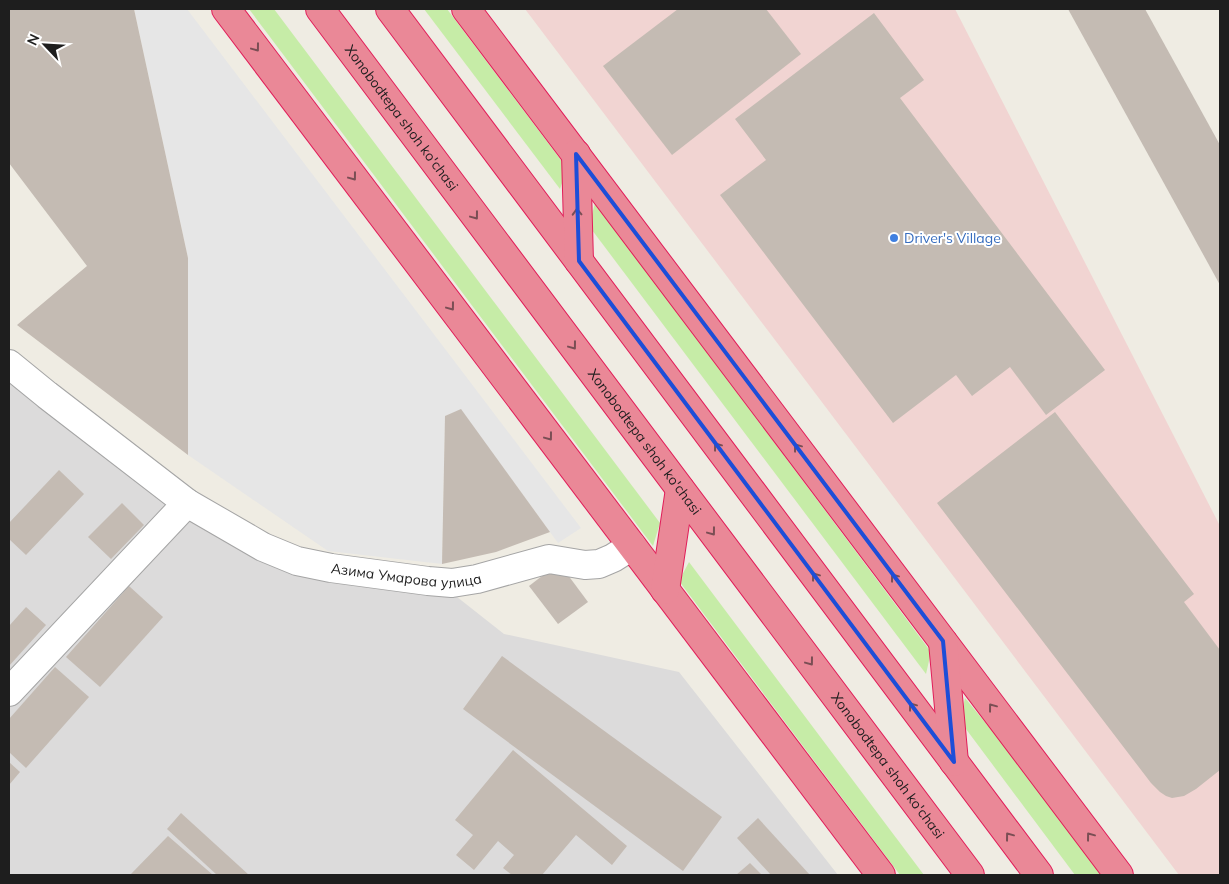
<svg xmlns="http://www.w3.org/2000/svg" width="1229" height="884" viewBox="0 0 1229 884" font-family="Mulish,sans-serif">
<rect width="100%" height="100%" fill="#efece3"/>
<!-- residential -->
<polygon fill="#dcdbdb" points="9,371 297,568 452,593 504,634 679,672 838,875 9,875"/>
<!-- commercial -->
<polygon fill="#f1d4d2" points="525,9 955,9 1220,526 1220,875 1179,875"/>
<!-- grass -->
<g fill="#c6eca7">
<polygon points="249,9 274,9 660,523 653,546"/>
<polygon points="424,9 447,9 567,168 560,189"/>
<polygon points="595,203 931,652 926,674 589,226"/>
<polygon points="689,562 924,875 900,875 679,581"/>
<polygon points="965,698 1111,875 1075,875 960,721"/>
</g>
<!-- parking -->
<polygon fill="#e6e6e6" points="134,9 187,9 581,528 558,543 461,410 445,416 442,564 328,551 188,455 188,258"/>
<!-- building -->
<g fill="#c4bbb3">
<polygon points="9,9 134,9 188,258 188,455 17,325 87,266 9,163"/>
<polygon points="678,9 766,9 801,54 672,155 603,66"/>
<polygon points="1068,9 1145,9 1220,145 1220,285"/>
<polygon points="874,13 924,80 900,98 1105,370 1046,415 1010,367 972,396 956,375 893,423 720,195 766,160 735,119"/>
<polygon points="461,409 550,532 496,552 442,564 445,416"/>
<polygon points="1055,412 1194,594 1184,602 1220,650 1220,770 1196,789 1184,796 1172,798 1166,796 1160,792 1151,783 937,503"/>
<polygon points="59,470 84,494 26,555 9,539 9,523"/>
<polygon points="122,503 144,525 111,559 88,537"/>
<polygon points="559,563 588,602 558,624 529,586"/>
<polygon points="129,586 163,617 100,687 66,657"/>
<polygon points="26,607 46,625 9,666 9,626"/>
<polygon points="502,656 722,817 683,871 463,709"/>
<polygon points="55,667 89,697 26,768 9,752 9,719"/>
<polygon points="513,750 627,846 612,865 576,835 542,875 512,875 503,868 514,855 498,841 474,870 456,855 473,835 455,820"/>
<polygon points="9,762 20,772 9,785"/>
<polygon points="181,813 249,875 217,875 167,829"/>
<polygon points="758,818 810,875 771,875 737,838"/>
<polygon points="168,836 213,875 130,875"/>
<polygon points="750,863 762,875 736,875"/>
</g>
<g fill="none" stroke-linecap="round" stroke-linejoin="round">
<defs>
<g id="minor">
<path id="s1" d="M9,364L47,395L187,503L263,547L297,561L331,568L428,581L452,583L477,579L549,559L585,565L599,564L613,558L632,546"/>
<polyline points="9,692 187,503"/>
</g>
<g id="highway">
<polyline points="226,9 881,875"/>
<path id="s2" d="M320,9L970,875"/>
<polyline points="390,9 1039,875"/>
<polyline points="466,9 1119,875"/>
<polyline points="576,154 579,261"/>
<polyline points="665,590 680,489"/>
<polyline points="943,642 954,762"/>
</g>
</defs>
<!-- minor casing -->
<use href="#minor" stroke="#a5a5a5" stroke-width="30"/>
<!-- highway casing -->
<use href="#highway" stroke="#e11d59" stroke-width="30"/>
<!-- minor -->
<use href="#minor" stroke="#fff" stroke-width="28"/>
<!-- highway -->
<use href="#highway" stroke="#ea8897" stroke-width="28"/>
</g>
<!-- one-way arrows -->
<defs><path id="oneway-chevron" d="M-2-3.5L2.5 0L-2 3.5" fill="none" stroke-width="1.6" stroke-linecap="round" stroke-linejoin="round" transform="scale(1.25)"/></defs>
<g stroke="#7a4e54">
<use href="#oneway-chevron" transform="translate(256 48) rotate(53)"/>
<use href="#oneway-chevron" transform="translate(353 177) rotate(53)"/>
<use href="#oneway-chevron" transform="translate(577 212) rotate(-92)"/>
<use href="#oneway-chevron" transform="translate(475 216) rotate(53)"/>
<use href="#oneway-chevron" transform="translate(451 307) rotate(53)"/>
<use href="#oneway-chevron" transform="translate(573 346) rotate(53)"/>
<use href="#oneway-chevron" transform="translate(549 437) rotate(53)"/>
<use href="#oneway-chevron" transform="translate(717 446) rotate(-127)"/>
<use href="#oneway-chevron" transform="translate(797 447) rotate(-127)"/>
<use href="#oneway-chevron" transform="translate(712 532) rotate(53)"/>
<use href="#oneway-chevron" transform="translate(815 576) rotate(-127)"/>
<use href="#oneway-chevron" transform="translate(894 577) rotate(-127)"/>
<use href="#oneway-chevron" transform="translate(810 662) rotate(53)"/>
<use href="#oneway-chevron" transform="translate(912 706) rotate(-127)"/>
<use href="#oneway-chevron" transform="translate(992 707) rotate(-127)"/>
<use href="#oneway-chevron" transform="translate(1009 836) rotate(-127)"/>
<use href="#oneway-chevron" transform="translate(1090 836) rotate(-127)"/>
</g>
<!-- marked area -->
<path fill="none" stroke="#1d4ed8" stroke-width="4" stroke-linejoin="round" d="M576,154L943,641L954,762L579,261Z"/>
<!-- markers -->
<circle fill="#3f7fe0" stroke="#fff" stroke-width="2" cx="894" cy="238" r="5"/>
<g text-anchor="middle" stroke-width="4" stroke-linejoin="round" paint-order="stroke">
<!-- street labels -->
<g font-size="14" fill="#1e1e1e" stroke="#fff">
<text dy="5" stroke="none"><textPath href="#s2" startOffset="136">Xonobodtepa shoh ko'chasi</textPath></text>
<text dy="5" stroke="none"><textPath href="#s2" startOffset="541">Xonobodtepa shoh ko'chasi</textPath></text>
<text dy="5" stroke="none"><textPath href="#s1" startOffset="461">Азима Умарова улица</textPath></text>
<text dy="5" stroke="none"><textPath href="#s2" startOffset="946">Xonobodtepa shoh ko'chasi</textPath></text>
</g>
<!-- shop labels -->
<g font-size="14" fill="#366cbe" stroke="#fff" text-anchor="start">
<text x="904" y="243">Driver's Village</text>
</g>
</g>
<!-- border -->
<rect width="1229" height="884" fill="none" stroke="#1e1e1e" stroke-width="20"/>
<!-- north arrow -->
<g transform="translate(45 45) rotate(295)" stroke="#ffffff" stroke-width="4" paint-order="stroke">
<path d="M0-4L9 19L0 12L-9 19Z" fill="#1e1e1e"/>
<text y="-8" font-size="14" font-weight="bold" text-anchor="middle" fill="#1e1e1e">N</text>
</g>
</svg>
